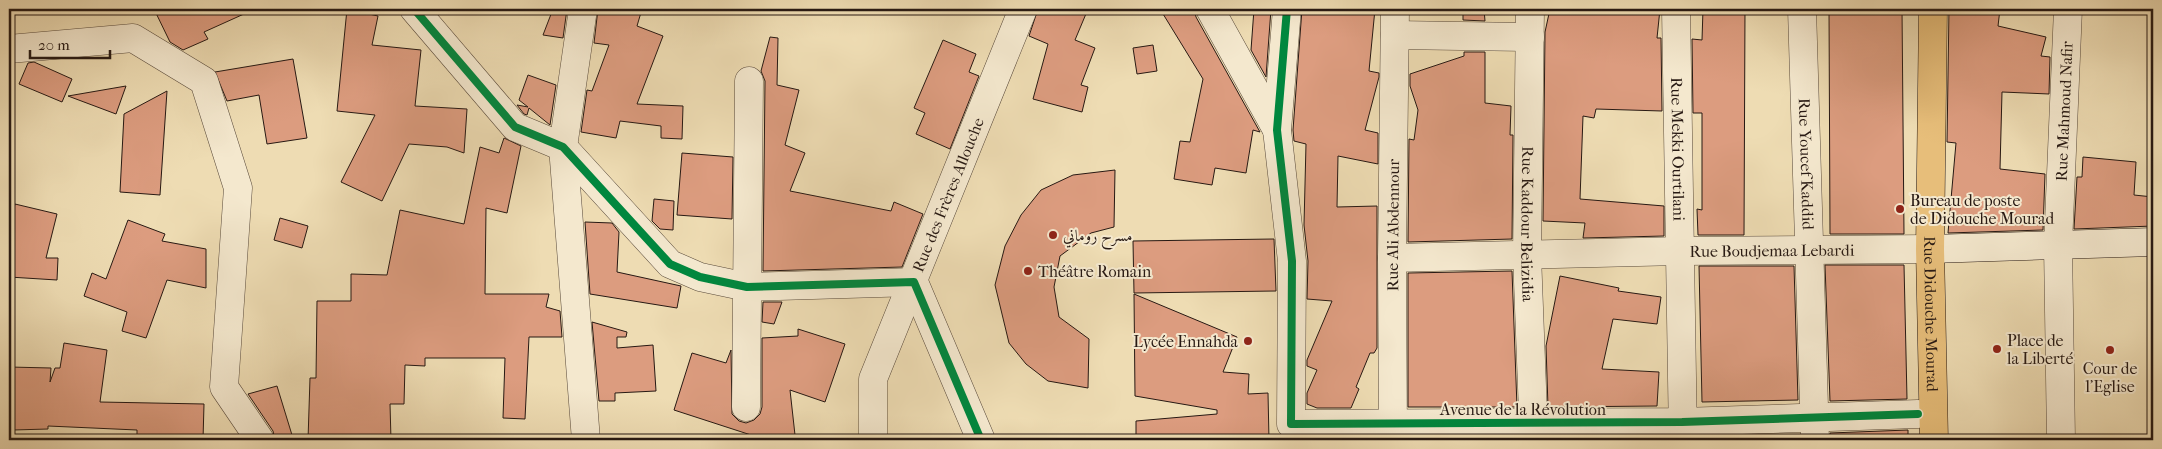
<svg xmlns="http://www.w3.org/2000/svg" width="2162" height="449" viewBox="0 0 2162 449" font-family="'IM FELL French Canon',Amiri,serif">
<rect width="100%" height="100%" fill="#eedcb3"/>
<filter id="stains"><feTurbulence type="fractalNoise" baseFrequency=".004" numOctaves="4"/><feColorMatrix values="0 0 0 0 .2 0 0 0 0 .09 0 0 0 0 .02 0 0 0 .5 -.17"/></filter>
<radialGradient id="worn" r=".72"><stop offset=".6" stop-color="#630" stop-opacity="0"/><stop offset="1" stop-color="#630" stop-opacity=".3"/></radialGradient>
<!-- building -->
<g fill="#dc9c7f" stroke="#271913">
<polygon points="154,9 255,9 204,32 208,39 183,50 170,42"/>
<polygon points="347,9 378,16 372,45 421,50 415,106 467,109 464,153 447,147 409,144 382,201 341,182 375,115 337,111"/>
<polygon points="553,9 567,9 563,38 543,35"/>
<polygon points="598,9 642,9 637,26 663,36 637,104 683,106 682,139 661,138 661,126 620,121 616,138 581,132 587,90 592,91 609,45 594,43"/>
<polygon points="1038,9 1088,9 1075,40 1095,48 1081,85 1088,87 1082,112 1033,99 1048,44 1029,36"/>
<polygon points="1160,9 1194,9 1196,17 1260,132 1253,130 1246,173 1215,168 1212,185 1174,179 1180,141 1190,142 1203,79"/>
<polygon points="1254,9 1271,9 1266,77 1251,50"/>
<polygon points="1302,9 1375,9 1369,71 1379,73 1379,77 1365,130 1378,133 1378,164 1338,156 1337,207 1377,206 1377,348 1374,353 1370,353 1356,387 1359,389 1351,408 1317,408 1307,404 1307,393 1317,370 1307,366 1307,360 1332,301 1307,299 1308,261 1304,225 1306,144 1294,141 1293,130"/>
<polygon points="1463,9 1484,9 1485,21 1463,20"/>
<polygon points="1550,9 1660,9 1657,38 1661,38 1662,111 1596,109 1594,118 1583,116 1580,199 1664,206 1664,236 1583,238 1585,223 1543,221 1545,32"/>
<polygon points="1703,9 1745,9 1744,235 1698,235 1697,209 1702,210 1702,113 1693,113 1692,39 1702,40"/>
<polygon points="1829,9 1902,9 1904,234 1830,234"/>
<polygon points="1949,9 2000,9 1998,26 2046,37 2041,56 2050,57 2049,94 2002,92 2000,169 2045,174 2043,230 1948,233 1956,143 1947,142"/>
<polygon points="770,37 778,38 777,85 799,90 785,145 805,153 790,191 891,211 894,202 923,214 902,267 763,271 765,81 761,71"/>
<polygon points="943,40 976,54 969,72 979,76 950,149 916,134 925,113 914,108"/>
<polygon points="1153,45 1157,71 1137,74 1133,48"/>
<polygon points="1464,52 1485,52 1485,103 1511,106 1510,135 1513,135 1512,239 1408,242 1409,139 1414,140 1418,110 1410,86 1410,74 1464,56"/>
<polygon points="293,59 307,138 267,144 259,95 227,101 215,72"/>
<polygon points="34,62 72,79 62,102 19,84 28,63"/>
<polygon points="528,75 556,85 550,125 529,108 527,115 524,114 517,105 528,107 519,100"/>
<polygon points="126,86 116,114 68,96"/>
<polygon points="167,91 160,195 120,192 124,114"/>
<polygon points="504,138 521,146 507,213 486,208 485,294 549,294 546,307 560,311 562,337 529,337 525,419 503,418 505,358 425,358 425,366 405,365 404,404 390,404 391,440 308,440 310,378 316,378 317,301 351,301 351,274 387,275 400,210 464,224 480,147 499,153"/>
<polygon points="682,153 733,157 732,219 677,215"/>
<polygon points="2083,157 2136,162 2134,195 2153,197 2153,226 2074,229 2077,177 2082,177"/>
<polygon points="1115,170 1114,227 1091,233 1060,256 1054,287 1059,317 1089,339 1088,388 1048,381 1026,364 1009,343 995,285 1005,246 1021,215 1041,190 1073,175"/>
<polygon points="654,199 674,201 673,230 660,229 652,221"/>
<polygon points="15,204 57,214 46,258 58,258 57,280 9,277 9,230"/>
<polygon points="280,218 308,226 302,248 274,240"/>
<polygon points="128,220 165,234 162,241 206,249 206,288 167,280 146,338 122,331 127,312 84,296 92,273 106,279"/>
<polygon points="585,222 612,223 619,232 617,272 681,286 677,308 590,294"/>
<polygon points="1274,239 1276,291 1134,293 1133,241"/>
<polygon points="1825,265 1904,265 1907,399 1830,401"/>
<polygon points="1699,266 1794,266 1798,400 1702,402"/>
<polygon points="1512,271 1517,407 1408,407 1408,273"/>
<polygon points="1560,276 1619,288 1618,291 1661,297 1657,324 1613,319 1602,369 1659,372 1657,406 1548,407 1546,346"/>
<polygon points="1134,294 1237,337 1223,372 1249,374 1248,394 1268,393 1269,440 1136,440 1136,421 1217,414 1217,410 1135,396"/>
<polygon points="763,302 782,302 774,324 762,322"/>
<polygon points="592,322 627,332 626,337 617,337 617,348 653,345 656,391 615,393 615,401 599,401"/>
<polygon points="798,329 845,344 825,402 790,390 795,435 752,440 751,435 674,410 692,353 726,363 731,350 732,414 739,421 746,423 754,420 760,414 762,407 762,338 798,336"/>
<polygon points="64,343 107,350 100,402 204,404 203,440 137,440 137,430 48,426 48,429 13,430 13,410 9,410 9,367 51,368 50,382 55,368 60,368"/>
<polygon points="277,386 292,435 275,440 273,431 248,394"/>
<polygon points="1908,430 1908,440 1831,440 1830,433"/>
<polygon points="1550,438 1655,438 1655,440 1549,440"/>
</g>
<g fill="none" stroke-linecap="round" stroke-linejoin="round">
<defs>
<g id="street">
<polyline points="414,9 515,127 563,147 670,264 700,277 747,287 914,282 981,440"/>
<polyline points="583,9 563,147 586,440"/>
<polyline points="1210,9 1277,130"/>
<polyline points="1287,9 1277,130 1292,261 1291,424 1682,422 1918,414"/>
<path id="s1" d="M1530,9L1527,255L1534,440"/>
<path id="s2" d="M1676,9L1683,439"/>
<path id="s3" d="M1802,9L1815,440"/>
<polyline points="1395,35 1530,37"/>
<polyline points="9,49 133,38 204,81 238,188 224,387 260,440"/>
<path id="s4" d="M1392,258L1680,251L1930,249"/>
<polyline points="746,407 749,81"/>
<path id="s5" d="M873,440V379L1023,9"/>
<path id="s6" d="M1393,440L1392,258L1395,9"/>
<path id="s7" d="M2061,440L2058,245L2068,9"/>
</g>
<polyline id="secondary" points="1930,249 2153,242"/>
<g id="primary">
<path id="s8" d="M1933,9L1930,249L1934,440"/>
</g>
</defs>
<!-- street casing -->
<use href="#street" stroke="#594a3b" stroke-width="29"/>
<!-- secondary casing -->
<use href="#secondary" stroke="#271913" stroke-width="29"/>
<!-- primary casing -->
<use href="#primary" stroke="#271913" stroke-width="29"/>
<!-- street -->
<use href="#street" stroke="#f4e8ce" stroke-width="28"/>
<!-- secondary -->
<use href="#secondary" stroke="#f4e8ce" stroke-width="28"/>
<!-- primary -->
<use href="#primary" stroke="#e7be7a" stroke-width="28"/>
<defs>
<g id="cycleway">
<polyline points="414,9 515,127 563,147 670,264 700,277 747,287 914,282 981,440"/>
<polyline points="1287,9 1277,130 1292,261 1291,424 1682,422 1918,414"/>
</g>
</defs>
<!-- cycleway casing -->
<use href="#cycleway" stroke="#f4e8ce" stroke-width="11"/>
<!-- cycleway -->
<use href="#cycleway" stroke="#00873e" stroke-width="8"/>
</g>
<!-- markers -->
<g fill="#8f2418" stroke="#f4e8ce" stroke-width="2">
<circle cx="1900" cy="209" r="5"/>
<circle cx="1053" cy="235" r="5"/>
<circle cx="1028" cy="271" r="5"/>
<circle cx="1248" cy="341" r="5"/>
<circle cx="1997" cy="349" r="5"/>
<circle cx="2110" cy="350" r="5"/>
</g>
<g text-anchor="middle" stroke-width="4" stroke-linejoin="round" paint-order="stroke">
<!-- street labels -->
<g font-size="16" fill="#271913" stroke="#f4e8ce">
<text dy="6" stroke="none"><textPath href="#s7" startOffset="329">Rue Mahmoud Nafir</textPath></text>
<text dy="6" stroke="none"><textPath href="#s2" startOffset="140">Rue Mekki Ourtilani</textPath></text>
<text dy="6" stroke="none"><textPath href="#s3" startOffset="155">Rue Youcef Kaddid</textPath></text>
<text dy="6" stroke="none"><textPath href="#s5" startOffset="260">Rue des Frères Allouche</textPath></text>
<text dy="6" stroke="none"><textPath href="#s6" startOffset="215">Rue Ali Abdennour</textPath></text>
<text dy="6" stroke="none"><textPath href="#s1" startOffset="215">Rue Kaddour Belizidia</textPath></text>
<text dy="6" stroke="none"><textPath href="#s4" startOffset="380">Rue Boudjemaa Lebardi</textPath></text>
<text dy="6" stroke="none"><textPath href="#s8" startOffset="305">Rue Didouche Mourad</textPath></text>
<text x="1523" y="415">Avenue de la Révolution</text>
</g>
<!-- poi labels -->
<g font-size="16" fill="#271913" stroke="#f4e8ce" text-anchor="start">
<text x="1910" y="206">Bureau de poste<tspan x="1910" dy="18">de Didouche Mourad</tspan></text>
<text x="1063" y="241">مسرح روماني</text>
<text x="1038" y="277">Théâtre Romain</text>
<text x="2007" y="346">Place de<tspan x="2007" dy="18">la Liberté</tspan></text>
<text x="1238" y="347" text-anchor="end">Lycée Ennahda</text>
<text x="2110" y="374" text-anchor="middle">Cour de<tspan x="2110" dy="18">l'Eglise</tspan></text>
</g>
</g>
<!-- margin -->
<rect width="2162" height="449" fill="none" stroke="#eedcb3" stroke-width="30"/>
<rect x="10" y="10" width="2142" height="429" fill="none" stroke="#271913" stroke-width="2.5"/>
<rect x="15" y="15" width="2132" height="419" fill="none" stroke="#271913"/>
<!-- scale -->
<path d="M30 50v8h80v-8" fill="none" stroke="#271913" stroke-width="2.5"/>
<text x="38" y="50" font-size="15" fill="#271913" stroke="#f4e8ce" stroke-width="4" paint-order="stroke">20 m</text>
<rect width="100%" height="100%" filter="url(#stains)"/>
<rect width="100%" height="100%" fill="url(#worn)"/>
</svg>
